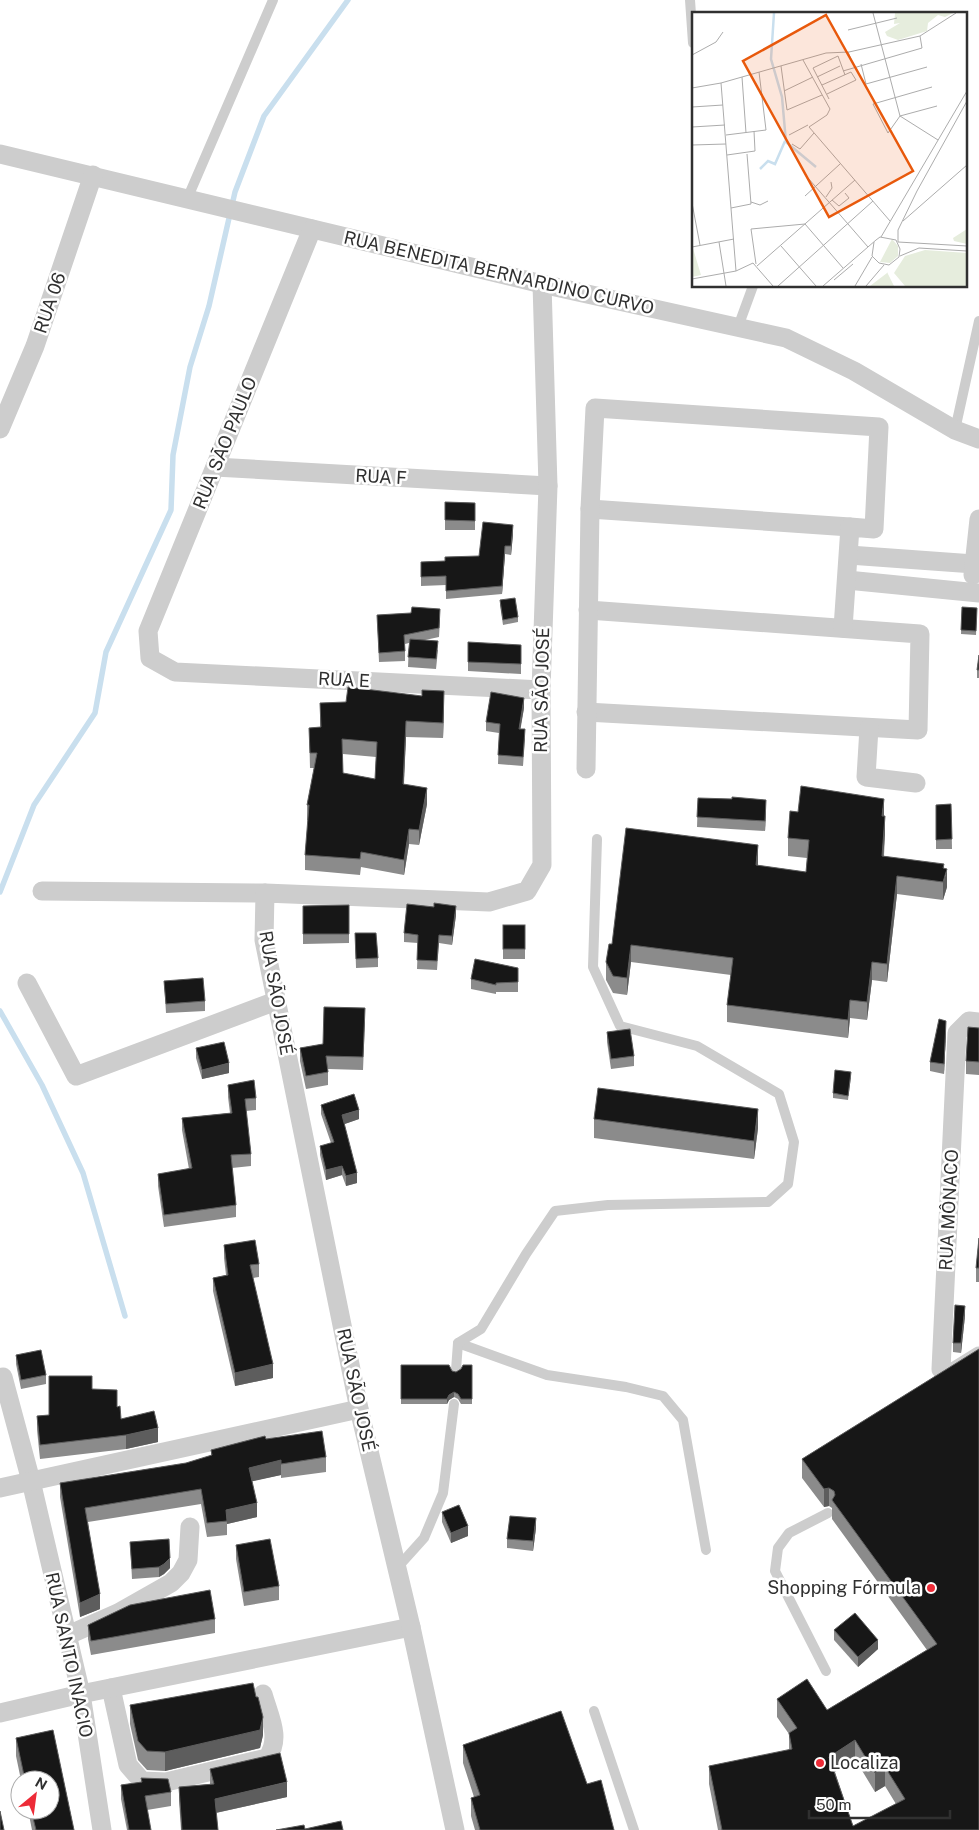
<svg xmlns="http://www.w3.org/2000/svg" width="979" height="1830" viewBox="0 0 979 1830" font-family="'Public Sans',sans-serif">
<rect width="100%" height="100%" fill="#fff"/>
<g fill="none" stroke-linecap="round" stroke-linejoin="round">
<!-- stream -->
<g stroke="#c9dfee" stroke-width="5.5">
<polyline points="0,892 34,805 95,713 106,652 171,510 173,455 190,367 209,306 235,192 264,116 348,0"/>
<polyline points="0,1011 42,1085 83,1173 125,1316"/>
</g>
<!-- service -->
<g stroke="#cdcdcd" stroke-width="10">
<polyline points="690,0 693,43"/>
<polyline points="188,197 273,0"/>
<polyline points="738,327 753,286"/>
<polyline points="955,430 979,321"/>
<polyline points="458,1343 547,1375 626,1387 663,1396 683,1420 706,1550"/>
<polyline points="456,1370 458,1343 481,1329 526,1254 555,1211 608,1205 768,1202 788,1184 794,1142 779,1094 697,1046 620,1026 593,967 597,839"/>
<polyline points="397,1568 424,1538 443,1493 454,1404"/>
<polyline points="826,1671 775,1571 778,1548 789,1533 828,1513"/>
<polyline points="594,1711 634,1830"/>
</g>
<!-- minor -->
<g stroke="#cdcdcd" stroke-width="19">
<polyline points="0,154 542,284 786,338 854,371 955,430 979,439"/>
<polyline points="312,229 148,631 150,658 175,672 541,690"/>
<polyline points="0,429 35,346 93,175"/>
<polyline points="215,467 548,486"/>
<polyline points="590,509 850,527"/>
<polyline points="849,555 974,564"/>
<polyline points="973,575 979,519"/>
<polyline points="847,580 979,593"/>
<polyline points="586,712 918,730 920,634 588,610"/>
<polyline points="869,728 866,777 916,783"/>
<polyline points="586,769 590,509 595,408 879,427 874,529 850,527 843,628"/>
<polyline points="42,891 265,893"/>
<polyline points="27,983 76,1076 276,1001"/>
<polyline points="979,1022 969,1021 957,1033 941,1369 950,1374 979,1356"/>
<polyline points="3,1377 31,1481 81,1694 102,1830"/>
<polyline points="0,1488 359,1409"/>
<polyline points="66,1636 118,1613 171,1583 181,1573 188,1560 190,1527"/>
<path d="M111,1688L128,1765L142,1781L166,1782L267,1758C282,1738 269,1716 263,1694"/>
<polyline points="0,1713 81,1694 411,1627"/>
<polyline points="455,1830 411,1627 359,1409 264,940 265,893 489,902 527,891 542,865 541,690 548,486 542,284"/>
</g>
</g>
<!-- wall -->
<g fill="#8b8b8b" fill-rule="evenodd">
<polygon points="445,502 475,503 475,530 445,530"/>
<polygon points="513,534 511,555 505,554 502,594 446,599 446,585 421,586 421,562 445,561 479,556"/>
<polygon points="500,600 518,617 518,622 503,625 500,605"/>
<polygon points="962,607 977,608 976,635 961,634"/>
<polygon points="377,615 440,619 439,637 425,640 438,650 436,669 408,667 409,643 405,644 405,661 379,662"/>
<polygon points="521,654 521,674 468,671 468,662"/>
<polygon points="979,655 979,678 977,678 977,670"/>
<path d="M320,703L444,706L443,738L406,737L404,784L427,804L419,845L409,844L404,875L361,867L360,875L305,870V855L308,820H307V805L314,768H310L309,728L320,727ZM343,754L376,757L375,779L343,773Z"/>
<polygon points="524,708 520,729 525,739 523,766 498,764 499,733 486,731 486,722"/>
<polygon points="698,798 766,810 765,831 697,827"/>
<polygon points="951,804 952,849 936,849 936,805"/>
<polygon points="884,816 885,834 884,856 944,868 947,887 943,900 897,894 887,982 872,980 867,1020 850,1018 848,1038 727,1022 727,1005 731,975 631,962 627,995 613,993 606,980 606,962 612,944 758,863 758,866 806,872 807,858 788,856 788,838"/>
<polygon points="349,905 349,943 303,944 303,906"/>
<polygon points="456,915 452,945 439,943 437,970 417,969 418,943 404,942 404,933"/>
<rect x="503" y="925" width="22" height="34"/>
<polygon points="355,933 378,958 378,967 356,968"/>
<polygon points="518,968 518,992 496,992 496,994 471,989 471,979"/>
<polygon points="164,981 205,1001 205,1011 166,1013"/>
<polygon points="365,1021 363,1070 328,1069 328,1085 306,1089 300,1061 300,1048 323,1044"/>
<polygon points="979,1028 979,1075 966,1074 966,1061"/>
<polygon points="946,1031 944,1074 930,1071 930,1062"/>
<polygon points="607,1032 634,1056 634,1066 611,1069 607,1042"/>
<polygon points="196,1048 229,1073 202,1079 196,1058"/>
<polygon points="851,1077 848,1100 833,1098 833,1093"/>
<polygon points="228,1085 256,1098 256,1110 246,1111 251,1154 251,1166 232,1168 236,1205 236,1217 164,1227 158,1186 158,1174 189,1169 182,1130 182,1118 230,1113 228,1097"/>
<polygon points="321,1105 359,1119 344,1124 357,1183 346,1186 342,1175 326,1180 320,1155 320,1146 331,1143 321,1114"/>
<polygon points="594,1119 758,1128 754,1159 594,1138"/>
<polygon points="979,1238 979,1282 976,1282 976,1268"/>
<polygon points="224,1245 259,1264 259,1277 253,1278 273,1378 235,1386 213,1291 213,1278 226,1275 224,1258"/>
<polygon points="965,1316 961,1353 953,1352 953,1343"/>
<path d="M979,1349V1830H718L709,1784V1766L789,1750V1734L777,1717V1699L827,1710L927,1650L832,1519V1508L829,1506L824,1507L802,1478V1459ZM855,1759L875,1792L885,1786L896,1804L853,1826L835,1772Z"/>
<polygon points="16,1355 46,1375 46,1384 21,1389 16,1364"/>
<polygon points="401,1365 452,1371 456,1372 472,1365 472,1404 461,1404 458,1399 454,1397 449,1400 447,1404 401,1404"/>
<polygon points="92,1389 117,1407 121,1419 158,1442 126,1449 40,1459 37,1430 37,1416 49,1415"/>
<polygon points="266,1439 326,1457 326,1472 281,1478 281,1475 252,1481 257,1517 227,1524 227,1535 207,1537 201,1504 88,1522 100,1609 80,1617 60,1497 60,1483 186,1463 211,1456 211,1450"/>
<polygon points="442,1512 468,1536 451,1543 442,1522"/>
<polygon points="536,1528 533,1551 507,1548 507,1539"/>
<polygon points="130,1542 170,1568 164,1574 159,1577 132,1579"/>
<polygon points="236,1545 279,1586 279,1600 244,1606 236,1559"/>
<polygon points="215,1619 215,1633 91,1655 88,1639 88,1625"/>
<polygon points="834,1630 878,1649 858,1667 834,1640"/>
<polygon points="130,1705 263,1735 260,1748 165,1771 147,1770 138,1760 130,1724"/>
<polygon points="53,1730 74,1830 32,1830 28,1810 50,1810 50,1780 21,1780 16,1756 16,1738"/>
<polygon points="463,1745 587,1784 614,1830 475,1830 471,1816 471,1798 474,1797 463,1763"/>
<polygon points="210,1769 287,1797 216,1813 218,1830 181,1830 179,1801 179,1787 210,1784"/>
<polygon points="141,1778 171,1792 171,1806 147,1810 151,1830 127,1830 121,1799 121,1785 141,1782"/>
</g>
<!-- shaded-wall -->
<g fill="#5d5d5d">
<polygon points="513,525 513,534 511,555 511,546"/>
<polygon points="505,546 505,554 502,594 502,586"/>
<polygon points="444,691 444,706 443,738 443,723"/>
<polygon points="524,698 524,708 519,738 519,729"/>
<polygon points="406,721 406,737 403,799 403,784"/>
<polygon points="427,788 427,804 419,845 419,830"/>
<polygon points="884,799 884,817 882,816"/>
<polygon points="766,800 766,810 765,831 765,821"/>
<polygon points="885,816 885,834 882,873 882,856"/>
<polygon points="409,829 409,844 404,875 404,860"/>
<polygon points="758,845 758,863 756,883 756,865"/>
<polygon points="944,864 944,881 947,869 947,887 943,900 943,868"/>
<polygon points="897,876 897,894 887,982 887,964"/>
<polygon points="456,906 456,915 452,945 452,936"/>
<polygon points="631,945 631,962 627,995 627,978"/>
<polygon points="872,962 872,980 867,1020 867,1002"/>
<polygon points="850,1000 850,1018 848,1038 848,1020"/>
<polygon points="946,1021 946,1031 944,1074 944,1064"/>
<polygon points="229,1063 229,1073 202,1079 202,1070"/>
<polygon points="758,1109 758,1128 754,1159 754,1141"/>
<polygon points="359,1110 359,1119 342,1125 342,1115"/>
<polygon points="342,1166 342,1175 326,1180 326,1170"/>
<polygon points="357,1173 357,1183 346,1186 346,1176"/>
<polygon points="965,1306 965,1316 961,1353 961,1343"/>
<polygon points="273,1364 273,1378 235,1386 235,1373"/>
<polygon points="454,1392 454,1397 449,1400 447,1404 447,1399 449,1395"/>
<polygon points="158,1428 158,1442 126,1449 126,1435"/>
<polygon points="281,1460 281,1475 249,1482 249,1468"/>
<polygon points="829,1488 829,1506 824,1507 824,1489"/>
<polygon points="257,1503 257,1517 227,1524 226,1510"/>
<polygon points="536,1518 536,1528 533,1551 533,1541"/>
<polygon points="468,1526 468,1536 451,1543 451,1533"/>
<polygon points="170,1558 170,1568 164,1574 159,1577 159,1567"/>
<polygon points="100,1594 100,1609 80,1617 80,1603"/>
<polygon points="878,1640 878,1649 858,1667 858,1657"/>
<polygon points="263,1717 263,1735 260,1748 165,1771 165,1752"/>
<polygon points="855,1740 855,1759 829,1775 829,1757"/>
<polygon points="885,1767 885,1786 875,1792 875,1773"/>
<polygon points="287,1782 287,1797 215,1813 215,1799"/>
</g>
<!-- building -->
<g fill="#171717" stroke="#5d5d5d" fill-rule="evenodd">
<polygon points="445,502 475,503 475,521 445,520"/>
<polygon points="483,522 513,525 511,546 505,546 502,586 446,591 446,576 421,577 421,562 445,561 445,557 479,556"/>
<polygon points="515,598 518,617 503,620 500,600"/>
<polygon points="412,607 440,609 439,628 404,635 405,651 379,653 377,615 411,613"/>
<polygon points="962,607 977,608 976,631 961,630"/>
<polygon points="410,639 438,641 436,659 408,657"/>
<polygon points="468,642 521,645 521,664 468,662"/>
<polygon points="979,655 979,670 977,670"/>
<path d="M348,687L422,696V690L444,691L443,723L406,721L403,784L427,788L419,830L409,829L404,860L361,852L360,859L305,855L309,805H307L317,753H310L309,728L321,727L320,703L346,702ZM342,739L377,742L375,779L343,773Z"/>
<polygon points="491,692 524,698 519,729 525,729 523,757 498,755 500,724 486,722"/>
<polygon points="801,786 884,799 882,816 885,816 882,856 944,864 943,868 947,869 943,882 897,876 887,964 872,962 867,1002 850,1000 848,1020 727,1005 733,958 631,945 627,978 613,976 606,962 609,944 612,944 626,828 758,845 756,865 806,872 809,840 788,838 790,811 798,812"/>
<polygon points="732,797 766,800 765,821 697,817 698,798 732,799"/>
<polygon points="951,804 952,839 936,840 936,805"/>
<polygon points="434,903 456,906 452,936 439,935 437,961 417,960 418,935 404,933 407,904 434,907"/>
<polygon points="349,905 349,934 303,934 303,906"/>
<rect x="503" y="925" width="22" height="24"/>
<polygon points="355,933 376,933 378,958 356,959"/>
<polygon points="475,959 518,968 518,982 496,983 496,985 471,979"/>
<polygon points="203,978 205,1001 166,1004 164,981"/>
<polygon points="324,1007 365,1008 363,1057 326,1056 328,1072 306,1076 300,1048 323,1044"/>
<polygon points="939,1019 946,1021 944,1064 930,1062"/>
<polygon points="968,1027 979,1028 979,1062 966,1061"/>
<polygon points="630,1029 634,1056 611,1059 607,1032"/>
<polygon points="224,1042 229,1063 202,1070 196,1048"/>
<polygon points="835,1070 851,1072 848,1096 833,1093"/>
<polygon points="254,1080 256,1098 245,1099 251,1154 231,1155 236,1205 164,1215 158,1174 192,1168 182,1118 232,1113 228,1085"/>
<polygon points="598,1088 758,1109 754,1141 594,1119"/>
<polygon points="354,1094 359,1110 342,1115 357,1173 346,1176 342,1166 326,1170 320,1146 334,1142 321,1105"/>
<polygon points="979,1238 979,1268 976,1268"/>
<polygon points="255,1240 259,1264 250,1265 273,1364 235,1373 213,1278 228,1275 224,1245"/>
<polygon points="955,1305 965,1306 961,1343 953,1343"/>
<path d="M979,1349V1830H722L709,1766L792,1749L789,1733L797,1728L777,1699L807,1679L827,1710L937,1644L832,1500L835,1495L834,1491L829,1488L824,1489L802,1459ZM855,1740L875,1773L885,1767L905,1799L853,1826L829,1757Z"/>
<polygon points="41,1350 46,1375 21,1380 16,1355"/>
<polygon points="401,1365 449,1365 452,1371 456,1372 461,1369 463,1365 472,1365 472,1399 461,1399 458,1394 454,1392 449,1395 447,1399 401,1399"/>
<polygon points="49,1376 92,1376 92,1389 117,1390 117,1407 120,1406 121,1419 154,1411 158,1428 126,1435 40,1445 37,1416 49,1415"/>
<polygon points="322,1431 326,1457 281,1464 281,1460 249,1468 257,1503 226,1510 227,1521 207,1523 201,1489 85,1508 100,1594 80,1603 60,1483 186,1463 212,1455 211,1450 265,1436 266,1439"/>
<polygon points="459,1505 468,1526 451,1533 442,1512"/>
<polygon points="510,1516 536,1518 533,1541 507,1539"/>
<polygon points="169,1539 170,1558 164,1564 159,1567 132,1569 130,1542"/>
<polygon points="270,1539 279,1586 244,1592 236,1545"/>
<polygon points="210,1590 215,1619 91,1641 88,1625 130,1605"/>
<polygon points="855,1613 878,1640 858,1657 834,1630"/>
<polygon points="253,1683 256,1697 258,1697 263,1717 260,1730 165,1752 147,1751 138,1741 130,1705"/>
<polygon points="561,1711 587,1784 601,1780 614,1830 480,1830 471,1798 480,1795 463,1745"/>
<polygon points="53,1730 74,1830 36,1830 31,1810 50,1810 50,1780 25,1780 16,1738"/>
<polygon points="280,1753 287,1782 215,1799 218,1830 182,1830 179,1787 214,1784 210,1769"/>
<polygon points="141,1778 168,1779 171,1792 145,1796 151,1830 129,1830 121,1785 142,1782"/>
<polygon points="0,1811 4,1830 0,1830"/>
<polygon points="341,1821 343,1830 276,1830 304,1825 305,1829"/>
</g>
<!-- markers -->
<g fill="#ed2b37" stroke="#fff" stroke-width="2">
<circle cx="931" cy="1588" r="5"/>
<circle cx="820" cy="1763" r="5"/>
</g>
<g text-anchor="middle" stroke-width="5" stroke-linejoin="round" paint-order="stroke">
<!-- street labels -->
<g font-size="18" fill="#303030" stroke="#fff">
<text transform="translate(499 273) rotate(13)" y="6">RUA BENEDITA BERNARDINO CURVO</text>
<text transform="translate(50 303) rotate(-71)" y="6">RUA 06</text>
<text transform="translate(225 443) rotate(-68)" y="6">RUA SÃO PAULO</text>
<text transform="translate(381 477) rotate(3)" y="6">RUA F</text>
<text transform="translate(344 680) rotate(3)" y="6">RUA E</text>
<text transform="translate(542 690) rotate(-89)" y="6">RUA SÃO JOSÉ</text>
<text transform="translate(276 993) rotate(80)" y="6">RUA SÃO JOSÉ</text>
<text transform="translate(949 1210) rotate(-87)" y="6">RUA MÔNACO</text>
<text transform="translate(356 1390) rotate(78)" y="6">RUA SÃO JOSÉ</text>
<text transform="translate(69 1655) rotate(78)" y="6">RUA SANTO INACIO</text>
</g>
<!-- poi labels -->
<g font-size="18" fill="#303030" stroke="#fff" text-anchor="end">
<text x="921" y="1594">Shopping Fórmula</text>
<text x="830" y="1769" text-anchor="start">Localiza</text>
</g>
</g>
<!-- overview -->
<g transform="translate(692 12)">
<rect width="275" height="275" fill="#fff"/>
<path d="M203,1H261L253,5L246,3L236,11L235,19L206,28L195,24L193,20L208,11L202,12ZM275,217V232L262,229L261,226ZM200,227L206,234V244L198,251L188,250ZM0,233L9,263L0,265ZM233,238L275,241V274H213L202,261L213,244ZM195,260L202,274H178L195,261Z" fill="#e6eddd"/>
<path fill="none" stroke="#c9dfee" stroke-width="2.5" d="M82,1L79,47L90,85L94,130L124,155M68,157L76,149L83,152L93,129"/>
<path fill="none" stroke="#acacac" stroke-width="1" d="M181,1L208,104L246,128M156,18L205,6M156,40L162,54M0,43L24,30L31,20M111,48L138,97L135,103L117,115L198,209M169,52L174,72L235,55M89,54L95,98L130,83M151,59L230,36L228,24M50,65L54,121M125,65L148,54M29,71L44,259M130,73L159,60L164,68L135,82M240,75L181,92L196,121L208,104L245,94M0,76L29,71L134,41L157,40L228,24L264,1M92,79L121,65M137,87L121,56L146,44L153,63M0,95L31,93M0,115L33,113M34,123L74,118L67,60M97,123L116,113M100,132L108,137L122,121M0,133L34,132M35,143L63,139L62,119M116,166L176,235M113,184L148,152M134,185L140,176L139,170M140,188L147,194L157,186L153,181M59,190L68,193L76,189M0,191L8,233M39,196L59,192L55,142M211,209L275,153M113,212L151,256M189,225L275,79M27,230L34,274M206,230V218L225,179L275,89M206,230L275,234M89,234L124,274M0,235L42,227M208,244L227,236L275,239M64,252L59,217L113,212M65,254L163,168M0,267L44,259L61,251L81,274M142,268L161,252M86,274L181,189M131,274L184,228L188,225L204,228L208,237L207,245L197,253L187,251L180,244L182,230M163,274L180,245M174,274L192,253"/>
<path fill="#e8590c" fill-opacity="0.15" stroke="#e8590c" stroke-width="2.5" d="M134,3L221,159L137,205L51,49Z"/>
<rect width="275" height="275" fill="none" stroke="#303030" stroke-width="2.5"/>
</g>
<!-- north arrow -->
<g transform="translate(35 1795) rotate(29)"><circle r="24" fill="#ffffff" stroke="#acacac"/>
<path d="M0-4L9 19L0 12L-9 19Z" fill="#ed2b37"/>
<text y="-8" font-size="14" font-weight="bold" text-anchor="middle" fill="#303030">N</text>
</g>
<!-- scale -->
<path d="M809 1810v8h141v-8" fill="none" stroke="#303030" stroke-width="2.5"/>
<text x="816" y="1810" font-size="15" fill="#303030" stroke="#ffffff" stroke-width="4" paint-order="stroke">50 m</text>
</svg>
